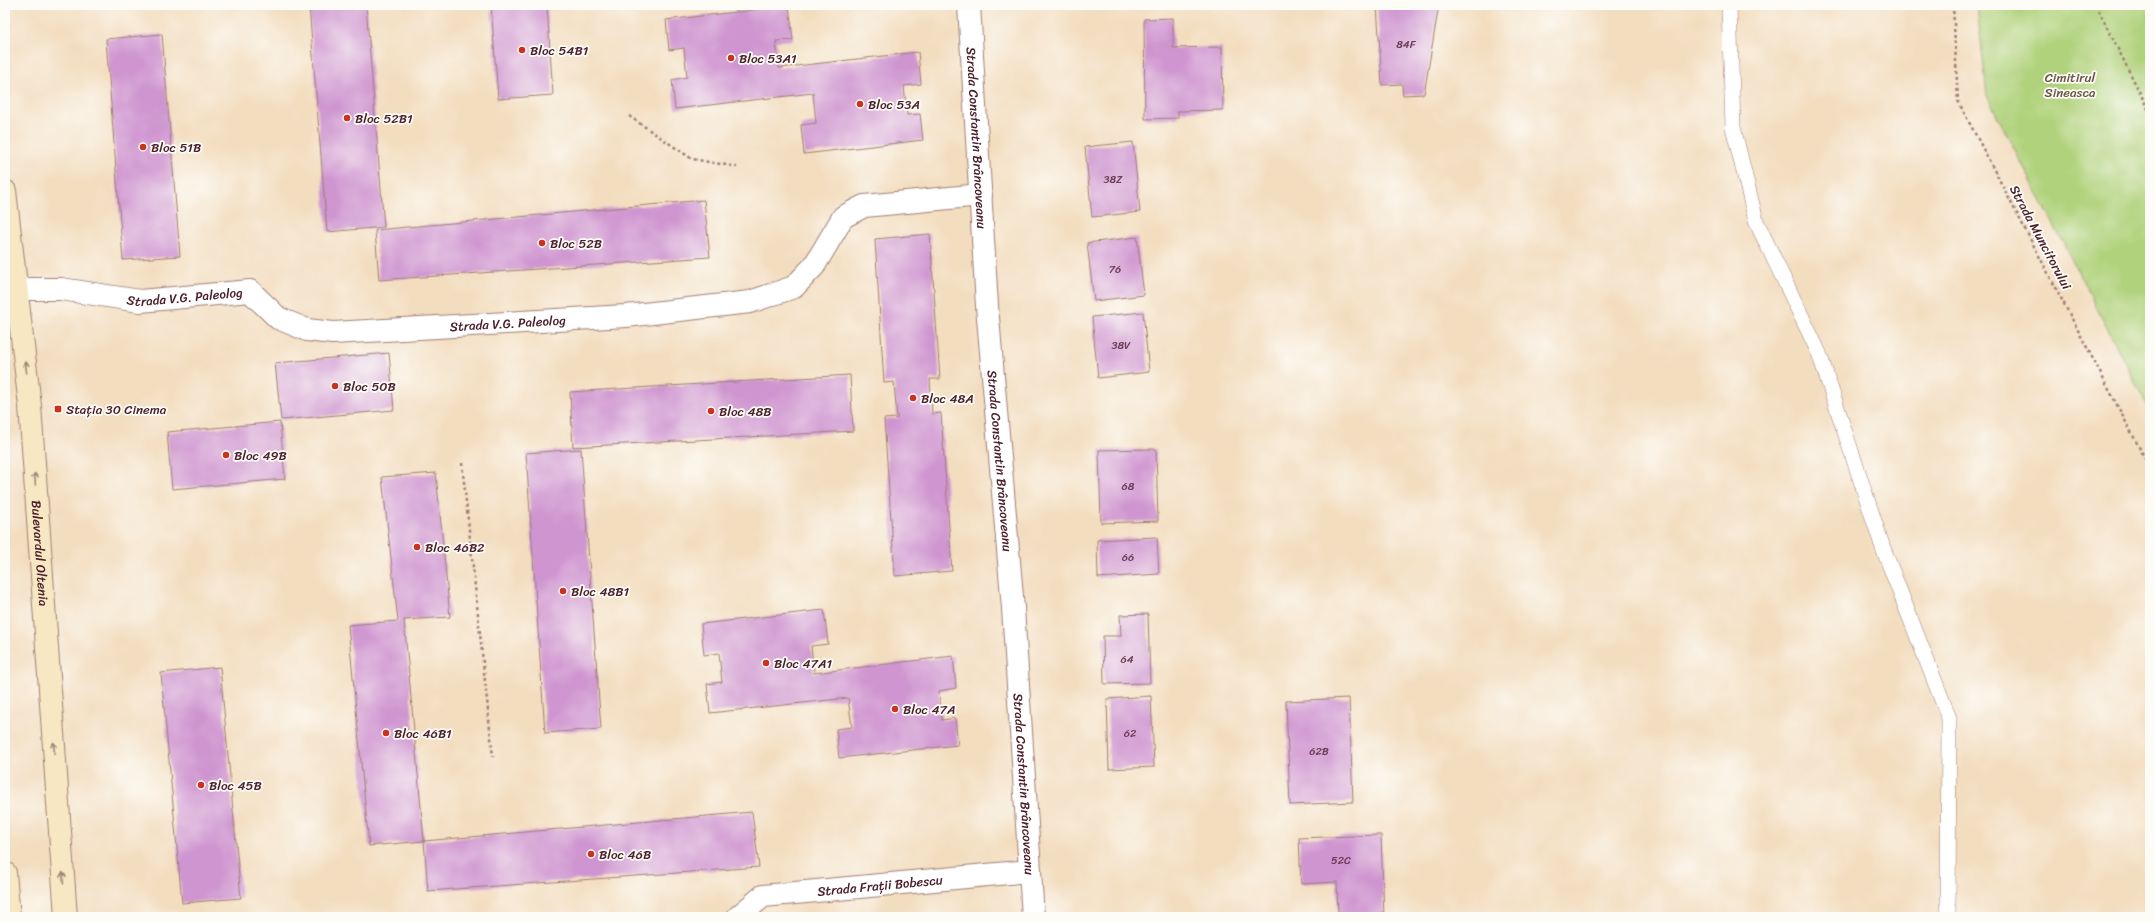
<svg xmlns="http://www.w3.org/2000/svg" width="2155" height="922" viewBox="0 0 2155 922" font-family="Sriracha,sans-serif">
<rect width="100%" height="100%" fill="#fdfcf7"/>
<filter id="ink" filterUnits="userSpaceOnUse"><feTurbulence type="fractalNoise" baseFrequency=".025" numOctaves="2"/><feDisplacementMap in="SourceGraphic" scale="8" xChannelSelector="R" yChannelSelector="G"/><feConvolveMatrix kernelMatrix="1 2 1 2 8 2 1 2 1" color-interpolation-filters="sRGB"/></filter>
<filter id="wash" filterUnits="userSpaceOnUse"><feTurbulence type="fractalNoise" baseFrequency=".012" numOctaves="4" result="noise"/><feDisplacementMap in="SourceGraphic" scale="16" xChannelSelector="R" yChannelSelector="G"/><feGaussianBlur stdDeviation="0.9" result="paint"/><feColorMatrix in="noise" values="0 0 0 0 0 0 0 0 0 0 0 0 0 0 0 0 0 1.4 0 .05"/><feComposite in="paint" operator="in"/></filter>
<g filter="url(#wash)">
<rect width="100%" height="100%" fill="#f3ddbf"/>
<!-- green -->
<polygon fill="#b0d27b" stroke="#7d7853" points="1977,5 2150,5 2150,411 1987,96"/>
<g id="blocks">
<!-- building -->
<g fill="#cf95d0">
<polygon points="309,5 366,5 384,227 327,232"/>
<polygon points="491,5 547,5 553,95 498,99"/>
<polygon points="1377,5 1439,5 1424,94 1403,95 1402,84 1382,85"/>
<polygon points="789,6 793,40 776,41 779,68 918,52 921,84 904,86 907,115 920,114 923,140 804,154 801,125 816,123 813,93 675,109 672,80 687,77 684,48 669,50 666,20"/>
<polygon points="1173,18 1173,48 1222,47 1223,110 1178,111 1178,118 1145,119 1144,19"/>
<polygon points="162,34 180,256 123,260 106,39"/>
<polygon points="1133,142 1140,212 1092,217 1085,147"/>
<polygon points="704,200 710,257 379,280 375,230"/>
<polygon points="930,234 940,379 930,379 932,414 941,413 952,571 895,576 884,419 897,418 894,382 884,383 875,239"/>
<polygon points="1137,237 1144,295 1094,301 1087,243"/>
<polygon points="1143,312 1149,372 1098,378 1092,317"/>
<polygon points="389,353 394,410 281,420 275,363"/>
<polygon points="850,375 853,431 573,447 570,392"/>
<polygon points="280,422 285,479 172,489 167,432"/>
<polygon points="581,449 601,729 545,733 526,453"/>
<polygon points="1156,449 1158,521 1101,523 1099,450"/>
<polygon points="436,473 450,617 404,620 424,841 752,812 759,867 428,891 424,841 369,846 348,625 398,621 382,477"/>
<polygon points="1157,537 1159,574 1098,578 1097,540"/>
<polygon points="824,610 828,644 811,646 814,673 953,656 956,688 939,691 942,720 955,718 958,745 839,758 836,729 852,727 848,698 710,713 707,684 722,682 719,653 704,655 701,624"/>
<polygon points="1148,614 1150,683 1104,684 1103,636 1121,636 1120,615"/>
<polygon points="220,667 241,898 182,903 161,673"/>
<polygon points="1151,696 1154,767 1109,769 1107,699"/>
<polygon points="1349,698 1353,802 1290,805 1286,701"/>
<polygon points="1381,835 1384,917 1338,917 1337,882 1301,884 1299,838"/>
</g>
</g>
</g>
<g filter="url(#ink)">
<use href="#blocks" fill-opacity="0" stroke="#9e7e75" stroke-width="1"/>
<g fill="none" stroke-linecap="round" stroke-linejoin="round">
<defs>
<polyline id="lane" points="1729,5 1733,127 1756,221 1819,353 1883,548 1949,718 1948,917"/>
<g id="street">
<path id="s1" d="M969,5L987,306L1013,608L1033,917"/>
<path id="s2" d="M5,287L18,289H61L140,301L250,291L278,318L307,330L333,333L626,316L750,302L794,287L814,266L843,217L864,206L981,195"/>
<path id="s3" d="M738,917L763,896L1030,871"/>
</g>
<g id="secondary">
<path id="s4" d="M5,191L30,406L66,917"/>
<polyline points="5,873 9,917"/>
</g>
</defs>
<!-- lane casing -->
<use href="#lane" stroke="#9e7e75" stroke-width="16"/>
<!-- street casing -->
<use href="#street" stroke="#9e7e75" stroke-width="24"/>
<!-- secondary casing -->
<use href="#secondary" stroke="#9e7e75" stroke-width="24"/>
<!-- path -->
<g stroke="#9e7e75" stroke-width="2.5" stroke-dasharray="3 3" stroke-linecap="butt">
<polyline points="1953,5 1958,101 2150,468"/>
<polyline points="2096,5 2150,113"/>
<polyline points="629,116 692,159 737,167"/>
<polyline points="462,463 493,757"/>
</g>
<!-- lane -->
<use href="#lane" stroke="#fff" stroke-width="15"/>
<!-- street -->
<use href="#street" stroke="#fff" stroke-width="22"/>
<!-- secondary -->
<use href="#secondary" stroke="#f7e8c3" stroke-width="22"/>
</g>
<!-- one-way arrows -->
<defs><path id="oneway-shaft" d="M-6 0H5M1.5-3L5.5 0L1.5 3" fill="none" stroke-width="1.6" stroke-linecap="round" stroke-linejoin="round"/></defs>
<g stroke="#a08477">
<use href="#oneway-shaft" transform="translate(26 367) rotate(-96)"/>
<use href="#oneway-shaft" transform="translate(35 479) rotate(-94)"/>
<use href="#oneway-shaft" transform="translate(54 748) rotate(-94)"/>
<use href="#oneway-shaft" transform="translate(63 878) rotate(-94)"/>
</g>
</g>
<!-- markers -->
<g fill="#c8321e" stroke="#fdfcf7" stroke-width="1.5">
<circle cx="522" cy="50" r="4"/>
<circle cx="731" cy="58" r="4"/>
<circle cx="860" cy="104" r="4"/>
<circle cx="347" cy="118" r="4"/>
<circle cx="143" cy="147" r="4"/>
<circle cx="542" cy="243" r="4"/>
<circle cx="335" cy="386" r="4"/>
<circle cx="913" cy="398" r="4"/>
<rect x="54" y="405" width="8" height="8" rx="2"/>
<circle cx="711" cy="411" r="4"/>
<circle cx="226" cy="455" r="4"/>
<circle cx="417" cy="547" r="4"/>
<circle cx="563" cy="591" r="4"/>
<circle cx="766" cy="663" r="4"/>
<circle cx="895" cy="709" r="4"/>
<circle cx="386" cy="733" r="4"/>
<circle cx="201" cy="785" r="4"/>
<circle cx="591" cy="854" r="4"/>
</g>
<g text-anchor="middle" stroke-width="3.5" stroke-linejoin="round" paint-order="stroke">
<!-- number labels -->
<g font-size="11" fill="#6b3c54">
<text x="1406" y="48">84F</text>
<text x="1113" y="183">38Z</text>
<text x="1115" y="273">76</text>
<text x="1121" y="349">38V</text>
<text x="1128" y="490">68</text>
<text x="1128" y="561">66</text>
<text x="1127" y="663">64</text>
<text x="1130" y="737">62</text>
<text x="1319" y="755">62B</text>
<text x="1341" y="864">52C</text>
</g>
<!-- poi labels -->
<g font-size="13" fill="#4a1f2b" stroke="#fdfcf7" text-anchor="start">
<text x="530" y="55">Bloc 54B1</text>
<text x="739" y="63">Bloc 53A1</text>
<text x="868" y="109">Bloc 53A</text>
<text x="355" y="123">Bloc 52B1</text>
<text x="151" y="152">Bloc 51B</text>
<text x="550" y="248">Bloc 52B</text>
<text x="343" y="391">Bloc 50B</text>
<text x="921" y="403">Bloc 48A</text>
<text x="66" y="414">Stația 30 Cinema</text>
<text x="719" y="416">Bloc 48B</text>
<text x="234" y="460">Bloc 49B</text>
<text x="425" y="552">Bloc 46B2</text>
<text x="571" y="596">Bloc 48B1</text>
<text x="774" y="668">Bloc 47A1</text>
<text x="903" y="714">Bloc 47A</text>
<text x="394" y="738">Bloc 46B1</text>
<text x="209" y="790">Bloc 45B</text>
<text x="599" y="859">Bloc 46B</text>
</g>
<!-- park labels -->
<g font-size="13" fill="#695543" stroke="#fdfcf7">
<text x="2070" y="82">Cimitirul<tspan x="2070" dy="15">Sineasca</tspan></text>
</g>
<!-- street labels -->
<g font-size="13" fill="#4a1f2b" stroke="#fdfcf7">
<text dy="5" stroke="none"><textPath href="#s1" startOffset="133">Strada Constantin Brâncoveanu</textPath></text>
<text transform="translate(2041 237) rotate(62)" y="5">Strada Muncitorului</text>
<text dy="5" stroke="none"><textPath href="#s2" startOffset="181">Strada V.G. Paleolog</textPath></text>
<text dy="5" stroke="none"><textPath href="#s2" startOffset="518">Strada V.G. Paleolog</textPath></text>
<text dy="5" stroke="none"><textPath href="#s1" startOffset="457">Strada Constantin Brâncoveanu</textPath></text>
<text dy="5" stroke="none"><textPath href="#s4" startOffset="364">Bulevardul Oltenia</textPath></text>
<text dy="5" stroke="none"><textPath href="#s1" startOffset="781">Strada Constantin Brâncoveanu</textPath></text>
<text dy="5" stroke="none"><textPath href="#s3" startOffset="150">Strada Frații Bobescu</textPath></text>
</g>
</g>
<!-- margin -->
<rect width="2155" height="922" fill="none" stroke="#fdfcf7" stroke-width="20"/>
</svg>
